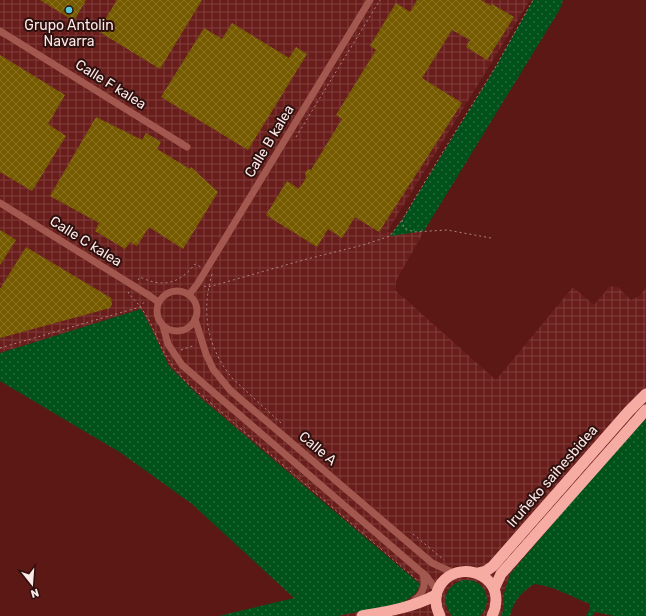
<svg xmlns="http://www.w3.org/2000/svg" width="646" height="616" viewBox="0 0 646 616" font-family="Rubik,sans-serif">
<defs>
<pattern id="industrial-grid" width="8" height="8" patternUnits="userSpaceOnUse"><rect width="8" height="8" fill="#691e1b"/><path d="M0 4h8M4 0v8" fill="none" stroke="#7f3f3c"/></pattern>
<pattern id="grass-dots" width="8" height="8" patternUnits="userSpaceOnUse"><rect width="8" height="8" fill="#01521a"/><path d="M2 2h.1M6 6h.1" fill="none" stroke="#276b3b" stroke-width="1.8" stroke-linecap="round"/></pattern>
<pattern id="building-cross-hatch" width="8" height="8" patternUnits="userSpaceOnUse"><rect width="8" height="8" fill="#765a00"/><path d="M0 0l8 8M0 8l8-8" fill="none" stroke="#8a7225"/></pattern>
</defs>
<rect width="100%" height="100%" fill="#5b1815"/>
<!-- industrial -->
<polygon fill="url(#industrial-grid)" points="0,0 530,0 387,232 424,231 396,281 395,290 496,380 573,287 594,305 610,286 618,287 631,300 639,296 646,288 646,418 583,488 510,574 504,593 504,608 501,616 337,616 403,603 416,593 420,584 408,572 202,399 169,366 150,326 141,309 0,353"/>
<!-- grass -->
<g fill="url(#grass-dots)">
<polygon points="533,0 563,0 560,9 424,231 390,236 402,220 495,68"/>
<polygon points="141,309 150,326 169,366 202,399 420,584 416,593 403,603 337,616 219,616 294,598 192,504 121,453 0,381 0,353"/>
<path d="M646,418V616H614L595,612L592,616H586L590,608V604C571,597 555,586 534,584C521,593 514,600 510,616H501L504,608V593L510,574L583,488Z"/>
<path d="M463,580C467,580 472,580 476,582C489,589 490,606 480,616H452C440,601 445,586 463,580Z"/>
</g>
<!-- building -->
<g fill="url(#building-cross-hatch)">
<polygon points="40,0 86,0 74,21"/>
<polygon points="117,0 202,0 160,69 98,31"/>
<polygon points="417,0 481,0 491,6 492,4 514,17 487,60 466,47 470,40 452,30 422,78 462,103 379,232 355,217 342,238 328,229 317,247 266,215 287,181 299,189 306,178 305,172 309,169 311,170 342,119 336,115 376,50 370,46 396,3 410,12"/>
<polygon points="232,23 289,58 296,47 307,54 248,150 161,97 204,28 222,39"/>
<polygon points="0,55 65,95 48,124 66,136 32,191 0,172"/>
<polygon points="96,117 142,140 146,133 161,142 157,149 190,169 191,167 218,192 183,249 149,227 137,246 130,242 125,249 95,231 99,223 50,196"/>
<polygon points="0,230 16,240 0,265"/>
<polygon points="26,247 111,298 112,304 110,308 0,338 0,289"/>
</g>
<g fill="none" stroke-linecap="round" stroke-linejoin="round">
<!-- path -->
<g stroke="#ae8482" stroke-width="1" stroke-dasharray="2 3" stroke-linecap="butt">
<polyline points="296,137 380,0"/>
<polyline points="491,238 447,230 414,232 404,228 402,220 441,155 495,68 533,0"/>
<path d="M212,274C201,312 207,347 232,378L281,423"/>
<path d="M138,280L140,277C163,288 179,284 195,264L201,267"/>
<polyline points="204,286 207,287 212,286 307,259 363,245 390,236 402,220"/>
<polyline points="129,292 128,293 140,306 149,320 163,351 172,365 185,381 417,580"/>
<polyline points="0,348 140,307 145,301"/>
<polyline points="181,350 195,345"/>
<polyline points="413,534 444,560"/>
</g>
<!-- minor -->
<g stroke="#a2574f" stroke-width="7">
<polyline points="0,31 187,147"/>
<polyline points="0,203 150,296 158,302"/>
<circle cx="177" cy="311" r="20"/>
<polyline points="189,295 198,283 370,0"/>
<polyline points="195,319 206,354 213,369 230,390 432,563 454,573"/>
<polyline points="163,326 168,344 182,365 427,577 437,591"/>
<path d="M411,604C422,594 427,588 423,573"/>
</g>
<!-- highway -->
<g stroke="#f7aca3" stroke-width="11">
<polyline points="478,573 486,571 493,566 629,411 646,394"/>
<polyline points="494,589 501,574 646,410"/>
<path d="M362,616C389,611 411,608 436,595"/>
<path d="M440,616C425,587 454,561 482,576C489,580 493,584 495,592C497,600 496,608 492,616"/>
</g>
</g>
<!-- markers -->
<circle fill="#53cbda" stroke="#2e100e" stroke-width="1.5" cx="69" cy="10" r="4"/>
<g text-anchor="middle" stroke-width="4" stroke-linejoin="round" paint-order="stroke">
<!-- poi labels -->
<g font-size="14" fill="#fbe9e7" stroke="#2e100e">
<text x="69" y="30">Grupo Antolin<tspan x="69" dy="16">Navarra</tspan></text>
</g>
<!-- street labels -->
<g font-size="14" fill="#fbe9e7" stroke="#2e100e">
<text transform="translate(111 84) rotate(32)" y="5">Calle F kalea</text>
<text transform="translate(269 141) rotate(-59)" y="5">Calle B kalea</text>
<text transform="translate(86 241) rotate(32)" y="5">Calle C kalea</text>
<text transform="translate(318 448) rotate(40)" y="5">Calle A</text>
<text transform="translate(552 476) rotate(-49)" y="5">Iruñeko saihesbidea</text>
</g>
</g>
<!-- north arrow -->
<g transform="translate(32 584) rotate(163)" stroke="#2e100e" stroke-width="3" paint-order="stroke">
<path d="M0-3L7 15L0 10L-7 15Z" fill="#fbe9e7"/>
<text y="-6" font-size="11" font-weight="bold" text-anchor="middle" fill="#fbe9e7">N</text>
</g>
</svg>
